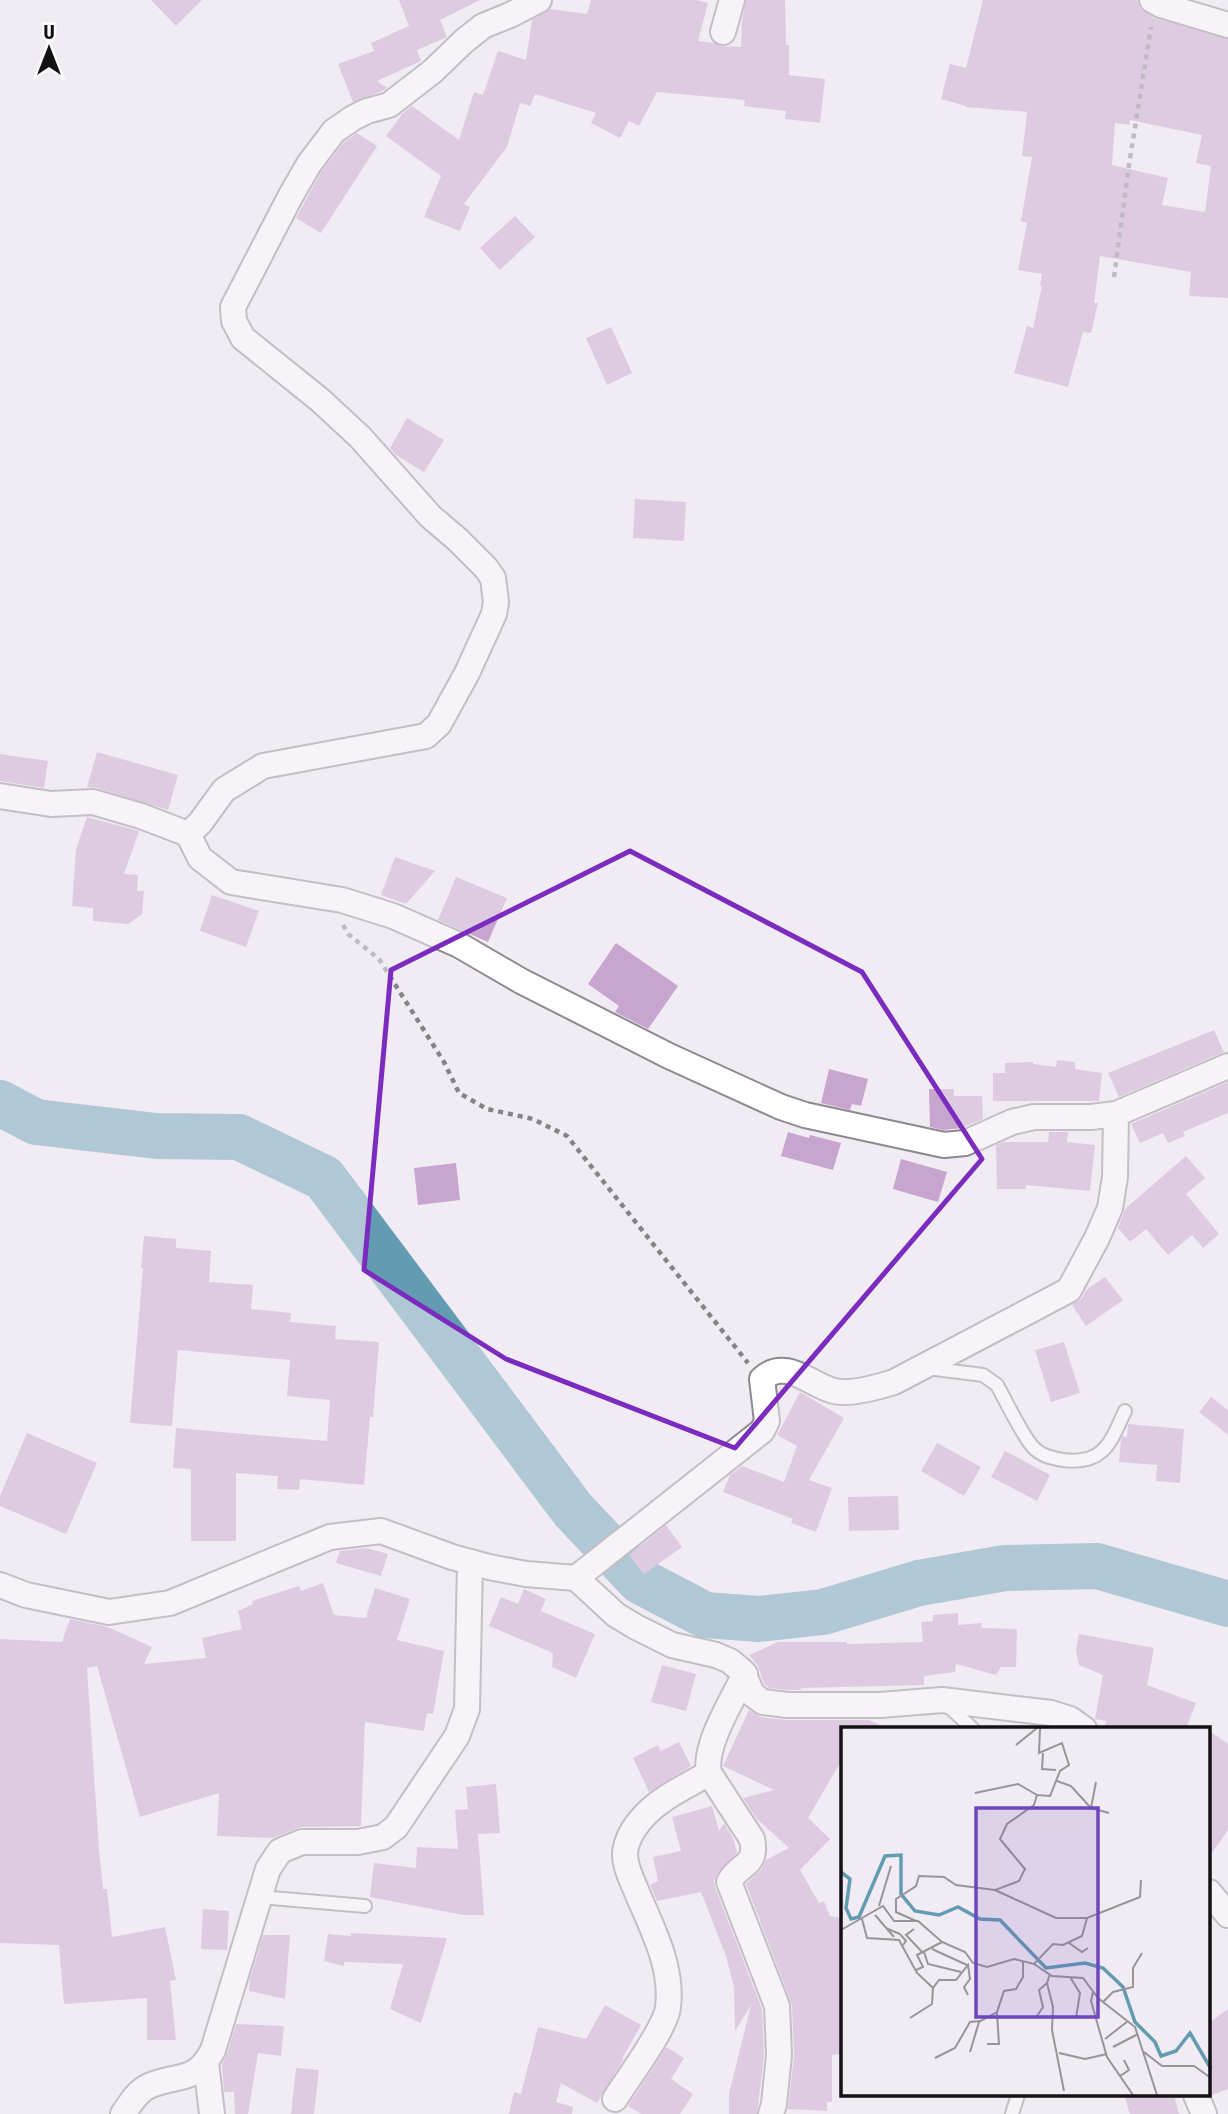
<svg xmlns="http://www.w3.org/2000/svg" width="1228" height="2114" viewBox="0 0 1228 2114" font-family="'Fira Sans Condensed',sans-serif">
<rect width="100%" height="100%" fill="#f1ebf3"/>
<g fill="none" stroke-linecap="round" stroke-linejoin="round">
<!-- river -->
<polyline stroke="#639cb2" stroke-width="46" points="0,1103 36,1122 156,1136 239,1137 324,1178 573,1510 640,1581 705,1615 759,1619 823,1612 919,1583 1005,1568 1097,1566 1228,1604"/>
</g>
<!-- building -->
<g fill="#c7a5ce" fill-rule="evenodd">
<polygon points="151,0 202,0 176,26"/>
<polygon points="399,0 480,0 440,20 447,37 417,50 421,61 377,81 387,88 382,91 353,102 338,64 374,51 371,43 409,26"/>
<polygon points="591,0 696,0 708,3 698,41 714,43 720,46 741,47 742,20 746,0 785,0 786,45 789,45 789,75 825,79 820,123 785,119 786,111 744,106 745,100 657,92 639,126 629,121 620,138 591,123 596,113 535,94 530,106 520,103 507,147 464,204 470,207 460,231 424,217 441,176 386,136 402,114 412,106 459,140 474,92 483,95 498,51 526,60 532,20 550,9 587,14"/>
<path d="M983,0H1137L1140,8L1154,18L1228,39V298L1189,296L1191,272L1100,256L1094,303H1098L1091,333L1083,332L1068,387L1014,373L1027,326L1033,328L1042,286H1040L1042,274L1018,270L1027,223L1021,221L1032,157L1022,156L1027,112L966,107V106L941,99L950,64L966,68ZM1130,120L1202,135L1196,163L1211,166L1205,212L1162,205L1168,178L1112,165L1115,123L1130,125Z"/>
<polygon points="357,133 377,146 321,233 296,218 321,172 344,142"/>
<polygon points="515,216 535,237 500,270 480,248"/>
<polygon points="611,327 632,373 607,385 586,338"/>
<polygon points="407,418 444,440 424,472 396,455 390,448"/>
<polygon points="635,499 686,502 684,541 633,538"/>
<polygon points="97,752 178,775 168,810 97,788 87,787"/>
<polygon points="0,754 48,761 44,788 0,781"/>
<polygon points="87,817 139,831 124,874 138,875 137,891 144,891 142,914 128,924 93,921 93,908 72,906 76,849"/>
<polygon points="395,857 435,871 406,904 381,895"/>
<polygon points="456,877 507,898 488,942 438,920"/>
<polygon points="212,895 259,911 246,947 200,931"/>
<polygon points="616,943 678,986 648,1029 615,1012 619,1006 588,984"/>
<polygon points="1214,1030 1224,1052 1119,1097 1108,1073"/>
<polygon points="1057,1060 1075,1062 1075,1069 1102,1073 1099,1101 993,1101 993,1073 1005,1073 1005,1063 1033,1062 1033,1064 1056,1067"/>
<polygon points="829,1069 868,1079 861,1106 852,1104 850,1110 821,1103"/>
<polygon points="1228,1082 1228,1113 1183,1132 1185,1136 1168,1143 1163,1133 1140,1143 1131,1124"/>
<polygon points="929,1089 954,1089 954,1096 982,1096 983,1119 961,1128 943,1130 930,1127"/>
<polygon points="788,1132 809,1138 810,1135 841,1143 833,1170 781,1156"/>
<polygon points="1049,1132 1068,1132 1067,1142 1095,1145 1090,1191 1026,1185 1026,1189 997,1189 996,1145 1003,1142 1048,1142"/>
<polygon points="1186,1156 1205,1178 1186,1194 1219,1234 1203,1248 1192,1235 1168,1255 1146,1229 1130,1242 1118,1228 1125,1209"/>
<polygon points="901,1159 947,1172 938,1202 893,1189"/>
<polygon points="456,1163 460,1200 418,1205 414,1168"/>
<polygon points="144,1236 176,1239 176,1248 211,1251 209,1282 253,1285 251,1309 291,1313 290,1322 336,1326 335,1339 379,1342 373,1417 370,1417 364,1485 300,1479 299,1490 277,1489 278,1476 236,1473 236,1541 191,1541 191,1469 173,1468 176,1428 327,1441 330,1400 287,1396 290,1360 178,1350 172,1426 130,1423 143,1268 141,1268"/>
<polygon points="1105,1277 1123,1300 1086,1326 1072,1305 1082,1298 1086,1290"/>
<polygon points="1064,1342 1080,1393 1051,1402 1035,1350"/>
<polygon points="800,1392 844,1418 809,1480 832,1488 816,1532 791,1523 793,1519 723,1492 730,1475 742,1466 784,1482 797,1446 777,1435"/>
<polygon points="1211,1397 1228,1410 1228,1435 1199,1412"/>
<polygon points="1128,1424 1184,1429 1180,1483 1156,1481 1157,1465 1119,1462 1121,1439 1123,1436 1127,1437"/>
<polygon points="27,1433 97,1463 66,1534 0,1506 0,1496"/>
<polygon points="937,1443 981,1467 964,1496 921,1471"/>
<polygon points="1005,1451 1050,1475 1037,1501 991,1477"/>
<polygon points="898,1496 899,1530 849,1531 848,1497"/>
<polygon points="666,1525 682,1547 644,1574 629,1555"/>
<polygon points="367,1548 388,1554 381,1576 336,1563 340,1551"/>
<polygon points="323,1583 334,1615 366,1618 375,1588 410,1599 397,1640 444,1651 433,1714 427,1713 424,1731 365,1722 361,1826 301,1827 273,1838 217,1836 219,1793 140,1817 97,1666 87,1668 99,1849 103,1889 107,1889 112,1937 165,1927 176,1980 170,1981 176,2040 147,2040 147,1998 64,2004 59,1945 0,1943 0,1639 62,1642 70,1619 108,1627 152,1647 144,1664 206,1658 202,1638 242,1629 238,1611 253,1604 252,1601 299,1586 301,1591"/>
<polygon points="524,1589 546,1599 541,1611 595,1634 576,1678 552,1667 553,1653 489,1626 501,1597 518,1604"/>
<polygon points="958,1613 958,1625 982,1623 981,1628 1017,1629 1016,1667 1001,1667 996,1675 956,1664 955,1672 924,1676 924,1685 799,1688 803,1690 788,1690 769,1688 764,1684 758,1666 749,1655 778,1642 847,1642 847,1644 923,1642 921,1622 933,1621 933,1615"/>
<polygon points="1079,1634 1154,1648 1147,1685 1196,1703 1186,1729 1104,1729 1106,1721 1095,1719 1103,1675 1079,1665 1076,1650"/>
<polygon points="662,1665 696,1674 686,1711 651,1702"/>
<polygon points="749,1710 761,1717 785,1720 869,1720 889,1729 843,1729 843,1758 808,1818 830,1839 800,1870 819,1903 824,1901 830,1916 843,1918 843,2054 832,2055 832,2102 827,2102 827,2111 788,2109 794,2056 792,2005 746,1884 761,1870 766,1860 789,1848 757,1819 743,1798 774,1790 723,1766"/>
<polygon points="1209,1731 1228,1744 1228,1830 1209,1857"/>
<polygon points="679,1742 691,1766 649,1792 633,1758 658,1745 661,1751"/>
<polygon points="496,1784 500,1833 478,1834 484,1915 463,1915 370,1897 374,1863 416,1868 417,1847 458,1849 455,1810 468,1809 466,1787"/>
<polygon points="712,1806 719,1831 724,1823 733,1838 737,1852 717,1874 714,1880 715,1887 762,2009 764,2055 757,2114 729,2114 729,2094 751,2005 735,2031 734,1987 726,1956 701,1892 657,1901 650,1885 658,1881 653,1857 681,1851 672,1817"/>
<polygon points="203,1909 229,1911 227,1950 201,1949"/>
<polygon points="351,1933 447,1938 421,2023 390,2009 403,1964 344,1962 344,1966 324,1961 328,1934 351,1936"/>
<polygon points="263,1935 290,1935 285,1999 249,1991 250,1979"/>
<polygon points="605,2005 641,2025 622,2059 624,2058 597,2103 561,2083 556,2102 573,2107 572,2114 509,2114 514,2092 521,2094 538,2027 586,2039"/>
<polygon points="1228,2009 1228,2089 1212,2095 1209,2084 1209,2023"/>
<polygon points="236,2024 284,2026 281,2056 258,2053 248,2114 235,2114 234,2092 224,2092 222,2064 227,2054"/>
<polygon points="666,2048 668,2048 684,2058 671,2079 693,2094 680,2114 641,2114 628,2106"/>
<polygon points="296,2068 319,2070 314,2114 291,2114"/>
<polygon points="1138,2095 1174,2095 1179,2114 1130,2114 1125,2098"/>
</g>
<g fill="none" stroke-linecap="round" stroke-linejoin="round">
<defs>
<g id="service">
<path d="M927,1368L983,1375L997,1385C1006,1401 1022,1435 1033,1447C1041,1456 1052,1458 1063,1460C1104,1465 1110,1443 1125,1411"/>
<polyline points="945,1703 973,1729"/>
<polyline points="260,1897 365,1906"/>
<polyline points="1012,2114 1018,2095"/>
</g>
<g id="minor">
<polyline points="1152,0 1161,5 1228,25"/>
<polyline points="723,32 732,0"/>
<polyline points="0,796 51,804 93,802 141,816 188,834"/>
<polyline points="1116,1114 1228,1066"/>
<polyline points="576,1578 616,1615 636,1627 672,1645 716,1655 730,1661 743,1672 752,1694 763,1702 787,1705 880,1705 942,1700 1051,1713 1070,1719 1084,1729"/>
<path d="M0,1585L26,1595L109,1612L170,1603L330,1537L381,1531L452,1557L489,1567L526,1574L576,1578L762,1431L767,1421L762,1379C786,1357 810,1385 834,1391C850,1395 878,1387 894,1382L1069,1290L1097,1238L1110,1208L1115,1177L1116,1114L1091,1117H1034L1012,1122L965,1143L944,1145L805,1115L781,1107L669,1056L521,981L459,945L393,916L342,900L231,882L200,858L188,834L200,823L224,790L263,766L426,736L439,724L467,673L494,614L496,602L493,578L486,568L458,540L430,516L360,437L320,400L243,338L234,321L233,307L290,197L309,164L334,131L353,118L367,111L389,105L433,71L464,41L483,26L510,15L539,0"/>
<path d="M745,1674C733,1699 703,1746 709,1773L752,1839C758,1867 739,1863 729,1882L777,2006L779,2055L774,2104L771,2114"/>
<polyline points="1209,1892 1228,1915"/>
<polyline points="206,2063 212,2114"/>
<polyline points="1196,2095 1204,2114"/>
<path d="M615,2099C628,2078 666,2028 668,2007C673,1968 653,1930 638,1895C633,1882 625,1868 625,1854C626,1839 636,1824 647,1813C664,1796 689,1785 709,1773"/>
<path d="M123,2114C130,2104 137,2091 149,2086C177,2073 195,2085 213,2050L268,1869L280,1851L302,1842H358L383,1837L396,1827L457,1736L467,1709L470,1562"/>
</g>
</defs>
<!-- service casing -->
<use href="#service" stroke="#8e888f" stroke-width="16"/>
<!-- minor casing -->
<use href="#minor" stroke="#8e888f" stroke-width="28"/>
<!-- path -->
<g stroke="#868288" stroke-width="4.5" stroke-dasharray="5 5" stroke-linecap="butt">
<polyline points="1114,277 1129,165 1151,27"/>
<polyline points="343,925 348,934 379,959 444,1062 459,1093 487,1109 533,1119 567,1136 748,1363"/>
</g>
<!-- service -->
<use href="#service" stroke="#fff" stroke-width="12"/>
<!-- minor -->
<use href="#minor" stroke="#fff" stroke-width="24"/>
</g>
<!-- marked area -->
<path d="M0 0H1228V2114H0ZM630,851L862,972L982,1159L735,1448L506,1359L364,1270L391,970Z" fill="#f1ebf3" fill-opacity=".55" fill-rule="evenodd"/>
<path fill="none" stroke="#7b2cbf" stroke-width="5" stroke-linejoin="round" d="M630,851L862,972L982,1159L735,1448L506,1359L364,1270L391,970Z"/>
<!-- overview -->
<g transform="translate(841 1727)">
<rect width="369" height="369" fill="#f1ebf3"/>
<path fill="none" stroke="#639cb2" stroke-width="3.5" d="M0,145L9,152L5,181L10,192L18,190L44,129L60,128V167L74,184L98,188L117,180L139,192L159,193L205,241L244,236L262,241L282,260L294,295L314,315L320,329L335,324L349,306L370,342"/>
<path fill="none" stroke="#98949a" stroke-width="2" d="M175,18L196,1M202,26L201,42L215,43M216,54L230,59L250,81L268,86M134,66L177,57L196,68M250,81L255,55M38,179L50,139M34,188L53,210M246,191L299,170L300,153M21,192L26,211L58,213L76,246L92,261L91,277L69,291M75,194L55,185V172L75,159L78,149L103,150L115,158L154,163M47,202L59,207L65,214L62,218M73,202L65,208L82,226M0,203L42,179L53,194H77L101,215L124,225L132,236L146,240L173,232L193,237L212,217L222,218L241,209L246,191H215L154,163L178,154L184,142L159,112L166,97L193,78L196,68L209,69L219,44L228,38L221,16L198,26L199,1M228,216L241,225L247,221M91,222L126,238M83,225L87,237L120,245M193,237L211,249L242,251L257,271L294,300L316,368M75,243L82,240L76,228L101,215M209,247L206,256L212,280L211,303L223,364M229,250L239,266L235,291M92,261L98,253H115L127,238L129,252L123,260L127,268M252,265L250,274L266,330L292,368M262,275L272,265L292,260V241L301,226M196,289L202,280L198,263L206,256M264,312L287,294M146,317H158L156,286M272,320L297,307M129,325L138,295L156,285L163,264L175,262L182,250V235M303,325L321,339H353L370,351M218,326L244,332L266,327M94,331L114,321L129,295L139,294M279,349L288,343L283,333"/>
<path fill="#6e46be" fill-opacity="0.15" stroke="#6e46be" stroke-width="3.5" d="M135,81H257V290H135Z"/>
<rect width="369" height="369" fill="none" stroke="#131114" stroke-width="3.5"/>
</g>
<!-- north arrow -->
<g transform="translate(49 49)" stroke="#ffffff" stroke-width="5" paint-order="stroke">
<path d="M0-5L12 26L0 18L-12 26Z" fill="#131114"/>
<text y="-10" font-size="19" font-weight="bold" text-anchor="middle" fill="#131114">U</text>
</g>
</svg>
